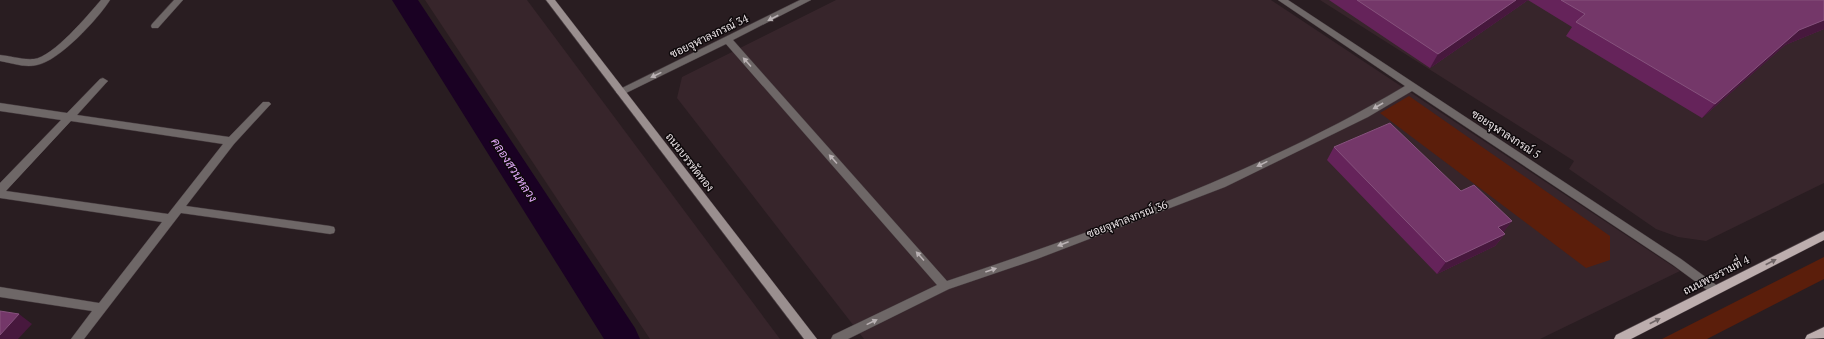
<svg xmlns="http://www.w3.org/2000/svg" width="1824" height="339" viewBox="0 0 1824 339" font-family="'PT Serif',Sarabun,serif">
<rect width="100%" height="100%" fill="#291d21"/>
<!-- built -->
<g fill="#37252b">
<polygon points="425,0 527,0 780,339 650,339"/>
<polygon points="836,0 1271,0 1680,271 1540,339 864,339 677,98 682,77"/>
<polygon points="1320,0 1824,0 1824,183 1706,241 1678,237 1656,229 1569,169 1574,161"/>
</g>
<!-- green -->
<g fill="#5b1e0b">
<polygon points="1409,96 1610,236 1610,260 1586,268 1380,113"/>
<polygon points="1824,257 1824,279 1707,339 1662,339"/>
</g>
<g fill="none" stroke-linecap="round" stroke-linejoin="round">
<!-- canal -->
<polygon fill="#1a0123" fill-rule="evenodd" points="392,0 418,0 635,328 640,339 604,339"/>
<defs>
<g id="minor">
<path d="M101,0H110C98,19 59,61 37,65C25,68 12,63 0,61V55C11,56 23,60 34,59C53,57 88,15 101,0Z"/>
<polygon points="174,0 183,0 158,28 152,28 151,26 152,24"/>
<path d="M800,0H811L733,40L947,281C1104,228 1262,171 1405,86L1278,0H1288L1681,259L1719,287L1720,290L1719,293L1715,295L1711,293L1673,265L1412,91L1368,117L1225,187L1037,259L949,289L848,339H831L833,335L937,285L726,44L624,94H618L616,92L618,90Z"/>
<path d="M103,78L108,81L106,83L77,115L229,137L263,102H269L271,104L269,106L234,144L186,206L330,226L334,227L335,230L334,233L330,234L181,213L84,339H71L92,311L0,297V287L99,303L162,222L0,198V183L61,120L0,111V103L67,113L100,79ZM71,121L223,144L168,214L6,191Z"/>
</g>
<polygon id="secondary" points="546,0 555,0 817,339 804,339"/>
<g id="primary">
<polygon points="1824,231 1824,240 1631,339 1614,339 1616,335"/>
<polygon points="1824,327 1824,338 1805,339 1807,335"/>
</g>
</defs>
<!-- minor casing -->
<use href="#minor" stroke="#44393d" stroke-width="1"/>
<!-- secondary casing -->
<use href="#secondary" stroke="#44393d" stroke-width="1"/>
<!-- primary casing -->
<use href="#primary" stroke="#44393d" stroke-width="1"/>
<!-- minor -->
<use href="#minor" fill="#6e6767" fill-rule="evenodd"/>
<!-- secondary -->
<use href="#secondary" fill="#9a8f8f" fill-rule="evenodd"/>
<!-- primary -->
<use href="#primary" fill="#bdaeae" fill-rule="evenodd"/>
</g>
<!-- wall -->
<g fill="#65235a">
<polygon points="1329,0 1824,0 1824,29 1785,45 1702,118 1566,36 1572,27 1528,0 1430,68"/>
<polygon points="1334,147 1461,191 1512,221 1503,232 1505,234 1495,246 1437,274 1327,160"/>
</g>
<!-- shaded-wall -->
<g fill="#47183d">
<polygon points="1516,0 1528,0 1430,68 1438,54"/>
<polygon points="1824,20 1824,29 1785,45 1702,118 1715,104 1799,30"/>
<polygon points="1512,221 1502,234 1498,227"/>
<polygon points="1505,234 1495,246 1437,274 1446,262"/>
<polygon points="19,314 32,324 18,339 0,339 0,335"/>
</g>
<!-- building -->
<g fill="#743769" stroke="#86527d">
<polygon points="1357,0 1516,0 1438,54"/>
<polygon points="1561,0 1824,0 1824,20 1799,30 1715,104 1576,22 1585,14"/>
<polygon points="1390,123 1461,191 1474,185 1512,221 1498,227 1505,234 1446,262 1334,147"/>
<polygon points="0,311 19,314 0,335"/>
</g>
<!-- one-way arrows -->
<defs><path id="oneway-solid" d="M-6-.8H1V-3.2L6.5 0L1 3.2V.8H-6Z"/></defs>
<g fill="#bab2b4">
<use href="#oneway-solid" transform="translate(773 18) rotate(153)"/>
<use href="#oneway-solid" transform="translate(747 62) rotate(-132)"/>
<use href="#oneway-solid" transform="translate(656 75) rotate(154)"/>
<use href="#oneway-solid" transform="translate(1378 106) rotate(150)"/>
<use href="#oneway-solid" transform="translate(833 159) rotate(-132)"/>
<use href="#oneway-solid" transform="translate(1262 164) rotate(154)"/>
<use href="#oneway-solid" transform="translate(1063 244) rotate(159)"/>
<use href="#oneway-solid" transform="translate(920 256) rotate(-132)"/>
<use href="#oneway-solid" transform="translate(991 270) rotate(-19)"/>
<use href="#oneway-solid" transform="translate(872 322) rotate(-26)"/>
</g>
<g fill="#6e6465">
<use href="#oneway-solid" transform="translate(1771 262) rotate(-27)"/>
<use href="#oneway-solid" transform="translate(1655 321) rotate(-27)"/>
</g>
<g text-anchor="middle" stroke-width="3" stroke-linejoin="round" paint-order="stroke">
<!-- street labels -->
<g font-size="11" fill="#ece4e7" stroke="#0e090b">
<text transform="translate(709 36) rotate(-26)" y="4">ซอยจุฬาลงกรณ์ 34</text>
<text transform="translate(1506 134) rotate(33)" y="4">ซอยจุฬาลงกรณ์ 5</text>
<text transform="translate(690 162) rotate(52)" y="4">ถนนบรรทัดทอง</text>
<text transform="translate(1127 219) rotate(-21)" y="4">ซอยจุฬาลงกรณ์ 36</text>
<text transform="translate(1716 275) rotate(-27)" y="4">ถนนพระรามที่ 4</text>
</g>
<!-- water labels -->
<g font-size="12" font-style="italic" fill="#e0a8f7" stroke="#0e090b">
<text transform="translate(514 170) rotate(57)" y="4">คลองสวนหลวง</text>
</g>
</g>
</svg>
